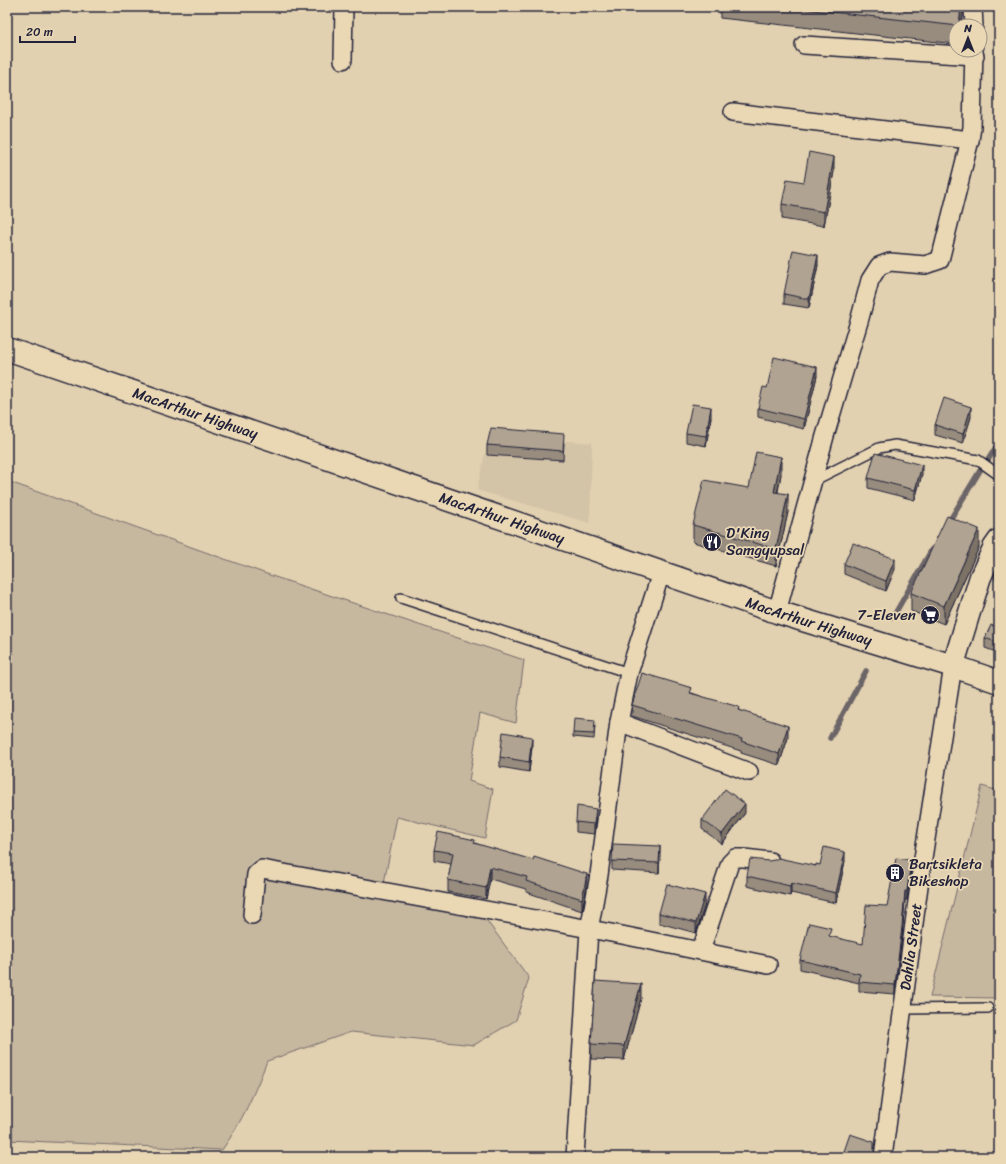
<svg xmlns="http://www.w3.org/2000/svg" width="1006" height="1164" viewBox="0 0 1006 1164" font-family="Sriracha,sans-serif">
<rect width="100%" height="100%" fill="#e2d1b0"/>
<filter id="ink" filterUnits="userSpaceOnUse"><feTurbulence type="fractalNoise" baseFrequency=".025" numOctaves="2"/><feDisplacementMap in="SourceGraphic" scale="8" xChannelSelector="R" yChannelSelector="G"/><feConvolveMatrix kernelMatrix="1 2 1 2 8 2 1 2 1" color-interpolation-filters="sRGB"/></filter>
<g filter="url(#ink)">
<!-- built -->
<polygon fill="#d3c3a7" points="489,435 592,443 590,523 477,490"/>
<!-- green -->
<g fill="#c6b79f" stroke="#746c6d">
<path d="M7,481L275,577L524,660L516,723L480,713L469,781L493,789L485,838L397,817L382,893L484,917L529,978L516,1020L474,1045L351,1032L267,1061C255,1092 242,1122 222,1150L7,1140Z"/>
<polygon points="982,786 999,791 999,998 930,997"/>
</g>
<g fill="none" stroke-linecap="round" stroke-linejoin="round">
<!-- stream -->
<g stroke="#6c6568" stroke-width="5.5">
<polyline points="988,460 999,442"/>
<polyline points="948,523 981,469"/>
<polyline points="893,617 932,549"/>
<polyline points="830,738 866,671"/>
</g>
<defs>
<g id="service">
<polyline points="813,481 879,448 895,445 978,460 999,475"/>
<polyline points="401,598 629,673"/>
<polyline points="904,1009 988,1008"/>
</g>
<g id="minor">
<polyline points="973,7 974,26"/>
<polyline points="804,45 975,56"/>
<polyline points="343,60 344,7"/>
<polyline points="733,112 970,140"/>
<polyline points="777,612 825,436 860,318 870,280 879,266 890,262 925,265 940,260 970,140 972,127 974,50"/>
<polyline points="619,722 749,772"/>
<polyline points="252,915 256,874 262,869 622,935 768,965"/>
<polyline points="701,950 730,863 735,858 744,858 770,861"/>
<polyline points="575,1157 589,930 599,875 619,722 629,673 661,573"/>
<path id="s1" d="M883,1157L921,871L953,666"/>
</g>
<polyline id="tertiary" points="953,666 980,578 994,547 999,540"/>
<g id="trunk">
<path id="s2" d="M7,349L777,612L953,666L999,682"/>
</g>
</defs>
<!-- service casing -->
<use href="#service" stroke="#22223b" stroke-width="12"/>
<!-- minor casing -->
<use href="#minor" stroke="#22223b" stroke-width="20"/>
<!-- tertiary casing -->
<use href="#tertiary" stroke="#22223b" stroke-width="24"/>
<!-- trunk casing -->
<use href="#trunk" stroke="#22223b" stroke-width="25"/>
<!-- service -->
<use href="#service" stroke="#ead8b5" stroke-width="9"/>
<!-- minor -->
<use href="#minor" stroke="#ead8b5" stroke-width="17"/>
<!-- tertiary -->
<use href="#tertiary" stroke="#ead8b5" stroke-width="21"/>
<!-- trunk -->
<use href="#trunk" stroke="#ead8b5" stroke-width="22"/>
</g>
<!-- wall -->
<g fill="#978c7d" stroke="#22223b">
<polygon points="720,7 963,7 963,14 961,26 956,26 956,44 720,18"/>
<polygon points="834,171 824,226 782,219 782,204 804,182"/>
<polygon points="818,265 809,308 784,304 784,294"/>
<polygon points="817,376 804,429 758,417 758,408 767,388"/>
<polygon points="711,417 706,446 686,442 686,433"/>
<polygon points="971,417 963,443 935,435 935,425"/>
<polygon points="564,443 563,460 487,455 487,445"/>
<polygon points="781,474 778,492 788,512 776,566 693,542 693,525"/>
<polygon points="922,474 915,500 868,488 868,478"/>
<polygon points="979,547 944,624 911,611 911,593"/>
<polygon points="999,559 999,582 995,580 995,571"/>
<polygon points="844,564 895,569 886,591 844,574"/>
<polygon points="999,628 999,653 985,648 985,638"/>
<polygon points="692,693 739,710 788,738 779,765 741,753 741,751 632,716 632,705"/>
<polygon points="595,725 594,739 573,737 573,733"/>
<polygon points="532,746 529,772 500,767 500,757"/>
<polygon points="745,813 722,844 702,829 702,820"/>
<polygon points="596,818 594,834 576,832 576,822"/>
<polygon points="475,843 587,885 582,911 526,892 526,889 490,879 486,899 448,892 448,880 451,864 434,861 434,850"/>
<polygon points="660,856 659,873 612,870 612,861"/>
<polygon points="845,861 836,903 791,893 790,896 747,886 747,876"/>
<polygon points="911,869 907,900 905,900 902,936 895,994 859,991 859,983 800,969 800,960 863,944"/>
<polygon points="705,904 696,933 659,923 659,913"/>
<polygon points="641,998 624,1060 591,1059 591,1044"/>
</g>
<!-- shaded-wall -->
<g fill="#7b7266" stroke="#22223b">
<polygon points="961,7 963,7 963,14 961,26 959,26"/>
<polygon points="834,157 834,171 824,226 824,212"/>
<polygon points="818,255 818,265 809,308 809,299"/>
<polygon points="817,367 817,376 804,429 804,419"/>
<polygon points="711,407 711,417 706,446 706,436"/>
<polygon points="971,407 971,417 963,443 963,434"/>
<polygon points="781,457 781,474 774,509 774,492"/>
<polygon points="922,465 922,474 915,500 915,490"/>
<polygon points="788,494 788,512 776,566 776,549"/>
<polygon points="979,529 979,547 944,624 944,606"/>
<polygon points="895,559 895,569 886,591 886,581"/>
<polygon points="788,726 788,738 779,765 779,754"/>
<polygon points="532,737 532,746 529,772 529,762"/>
<polygon points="745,804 745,813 722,844 722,834"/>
<polygon points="596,809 596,818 594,834 594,824"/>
<polygon points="660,846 660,856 659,873 659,863"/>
<polygon points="845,852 845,861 836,903 836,893"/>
<polygon points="911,860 911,869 907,900 907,891"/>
<polygon points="490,867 490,879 486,899 486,888"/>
<polygon points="587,874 587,885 582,911 582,899"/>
<polygon points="791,883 791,893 790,896 790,886"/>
<polygon points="905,891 905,900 902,936 895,994 895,985"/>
<polygon points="705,894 705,904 696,933 696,923"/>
<polygon points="641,984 641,998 624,1060 624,1046"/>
</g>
<!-- building -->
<g fill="#b0a391" stroke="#22223b">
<polygon points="785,7 961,7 959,26"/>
<polygon points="809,152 834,157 824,212 782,204 787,179 804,182"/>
<polygon points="793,250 818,255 809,299 784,294"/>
<polygon points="774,357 817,367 804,419 758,408 763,387 767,388"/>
<polygon points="944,398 971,407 963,434 935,425"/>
<polygon points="692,404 711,407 706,436 686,433"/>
<polygon points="491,428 564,434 563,451 487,445"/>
<polygon points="756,452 781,457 774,492 788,494 776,549 693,525 704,480 749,488"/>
<polygon points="875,453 922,465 915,490 868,478"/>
<polygon points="947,516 979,529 944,606 911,593"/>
<polygon points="853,543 895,559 886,581 844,564"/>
<polygon points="999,559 999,572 995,571"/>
<polygon points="991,625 999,628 999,643 985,638"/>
<polygon points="642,673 692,688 690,693 739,707 738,710 788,726 779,754 741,741 742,739 632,705"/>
<polygon points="574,718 595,720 594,734 573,733"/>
<polygon points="503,732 532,737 529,762 500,757"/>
<polygon points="725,789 745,804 722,834 702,820"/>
<polygon points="577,806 596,809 594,824 576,822"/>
<polygon points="438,832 475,840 474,843 533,860 534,857 587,874 582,899 526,881 527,877 490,867 486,888 448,880 453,853 434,850"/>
<polygon points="613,844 660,846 659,863 612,861"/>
<polygon points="824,847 845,852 836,893 791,883 790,886 747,876 750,859 769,861 774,860 778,858 816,866 816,864 820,865"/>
<polygon points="896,858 911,860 907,891 905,891 902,927 895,985 859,982 860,974 800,960 809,923 831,928 829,936 863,944 866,905 887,906"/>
<polygon points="667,884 705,894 696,923 659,913"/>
<polygon points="595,981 641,984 624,1046 591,1044"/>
<polygon points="850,1134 874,1142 874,1151 876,1155 876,1157 842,1157"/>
</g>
</g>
<!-- icons -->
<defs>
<symbol id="restaurant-disc" viewBox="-11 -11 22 22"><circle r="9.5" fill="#22223b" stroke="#ead8b5"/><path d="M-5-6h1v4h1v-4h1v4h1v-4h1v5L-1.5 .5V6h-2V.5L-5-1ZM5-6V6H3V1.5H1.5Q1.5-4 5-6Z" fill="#fff"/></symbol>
<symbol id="supermarket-disc" viewBox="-11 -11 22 22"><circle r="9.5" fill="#22223b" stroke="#ead8b5"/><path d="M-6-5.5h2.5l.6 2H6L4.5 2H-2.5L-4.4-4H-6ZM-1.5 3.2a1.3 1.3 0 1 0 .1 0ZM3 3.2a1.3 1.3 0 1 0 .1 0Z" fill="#fff"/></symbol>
<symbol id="building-disc" viewBox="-11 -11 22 22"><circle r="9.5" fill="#22223b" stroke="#ead8b5"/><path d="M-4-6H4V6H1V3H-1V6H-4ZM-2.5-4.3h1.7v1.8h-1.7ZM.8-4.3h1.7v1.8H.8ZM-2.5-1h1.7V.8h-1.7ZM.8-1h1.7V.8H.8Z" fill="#fff"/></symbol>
</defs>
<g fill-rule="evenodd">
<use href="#restaurant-disc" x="701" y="531" width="22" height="22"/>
<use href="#supermarket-disc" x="919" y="604" width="22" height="22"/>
<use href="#building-disc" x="884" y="862" width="22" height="22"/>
</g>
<g text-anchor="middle" stroke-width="3.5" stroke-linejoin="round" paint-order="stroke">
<!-- street labels -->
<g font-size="15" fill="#22223b" stroke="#ead8b5">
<text dy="5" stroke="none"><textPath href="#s2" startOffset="199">MacArthur Highway</textPath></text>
<text dy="5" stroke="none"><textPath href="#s2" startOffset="523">MacArthur Highway</textPath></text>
<text dy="5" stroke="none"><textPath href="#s2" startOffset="847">MacArthur Highway</textPath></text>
<text dy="5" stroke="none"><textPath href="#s1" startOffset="212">Dahlia Street</textPath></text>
</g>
<!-- poi labels -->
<g font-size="15" fill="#22223b" stroke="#ead8b5" text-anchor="start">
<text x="726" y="538">D'King<tspan x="726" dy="17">Samgyupsal</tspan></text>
<text x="916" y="620" text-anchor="end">7-Eleven</text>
<text x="909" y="869">Bartsikleta<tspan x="909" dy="17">Bikeshop</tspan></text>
</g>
</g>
<!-- margin -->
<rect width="1006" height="1164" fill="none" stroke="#ead8b5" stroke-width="24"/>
<rect x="12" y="12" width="982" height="1140" fill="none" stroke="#22223b" stroke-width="1.5" filter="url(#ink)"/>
<!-- north arrow -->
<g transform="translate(968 38)"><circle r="19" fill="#ead8b5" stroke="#9a8f84"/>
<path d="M0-3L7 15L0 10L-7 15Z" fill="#22223b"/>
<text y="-6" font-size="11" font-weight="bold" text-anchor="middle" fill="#22223b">N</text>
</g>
<!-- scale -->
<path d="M20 36v6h55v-6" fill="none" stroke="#22223b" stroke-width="2"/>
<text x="26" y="36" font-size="12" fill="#22223b" stroke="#ead8b5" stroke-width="3" paint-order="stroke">20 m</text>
</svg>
